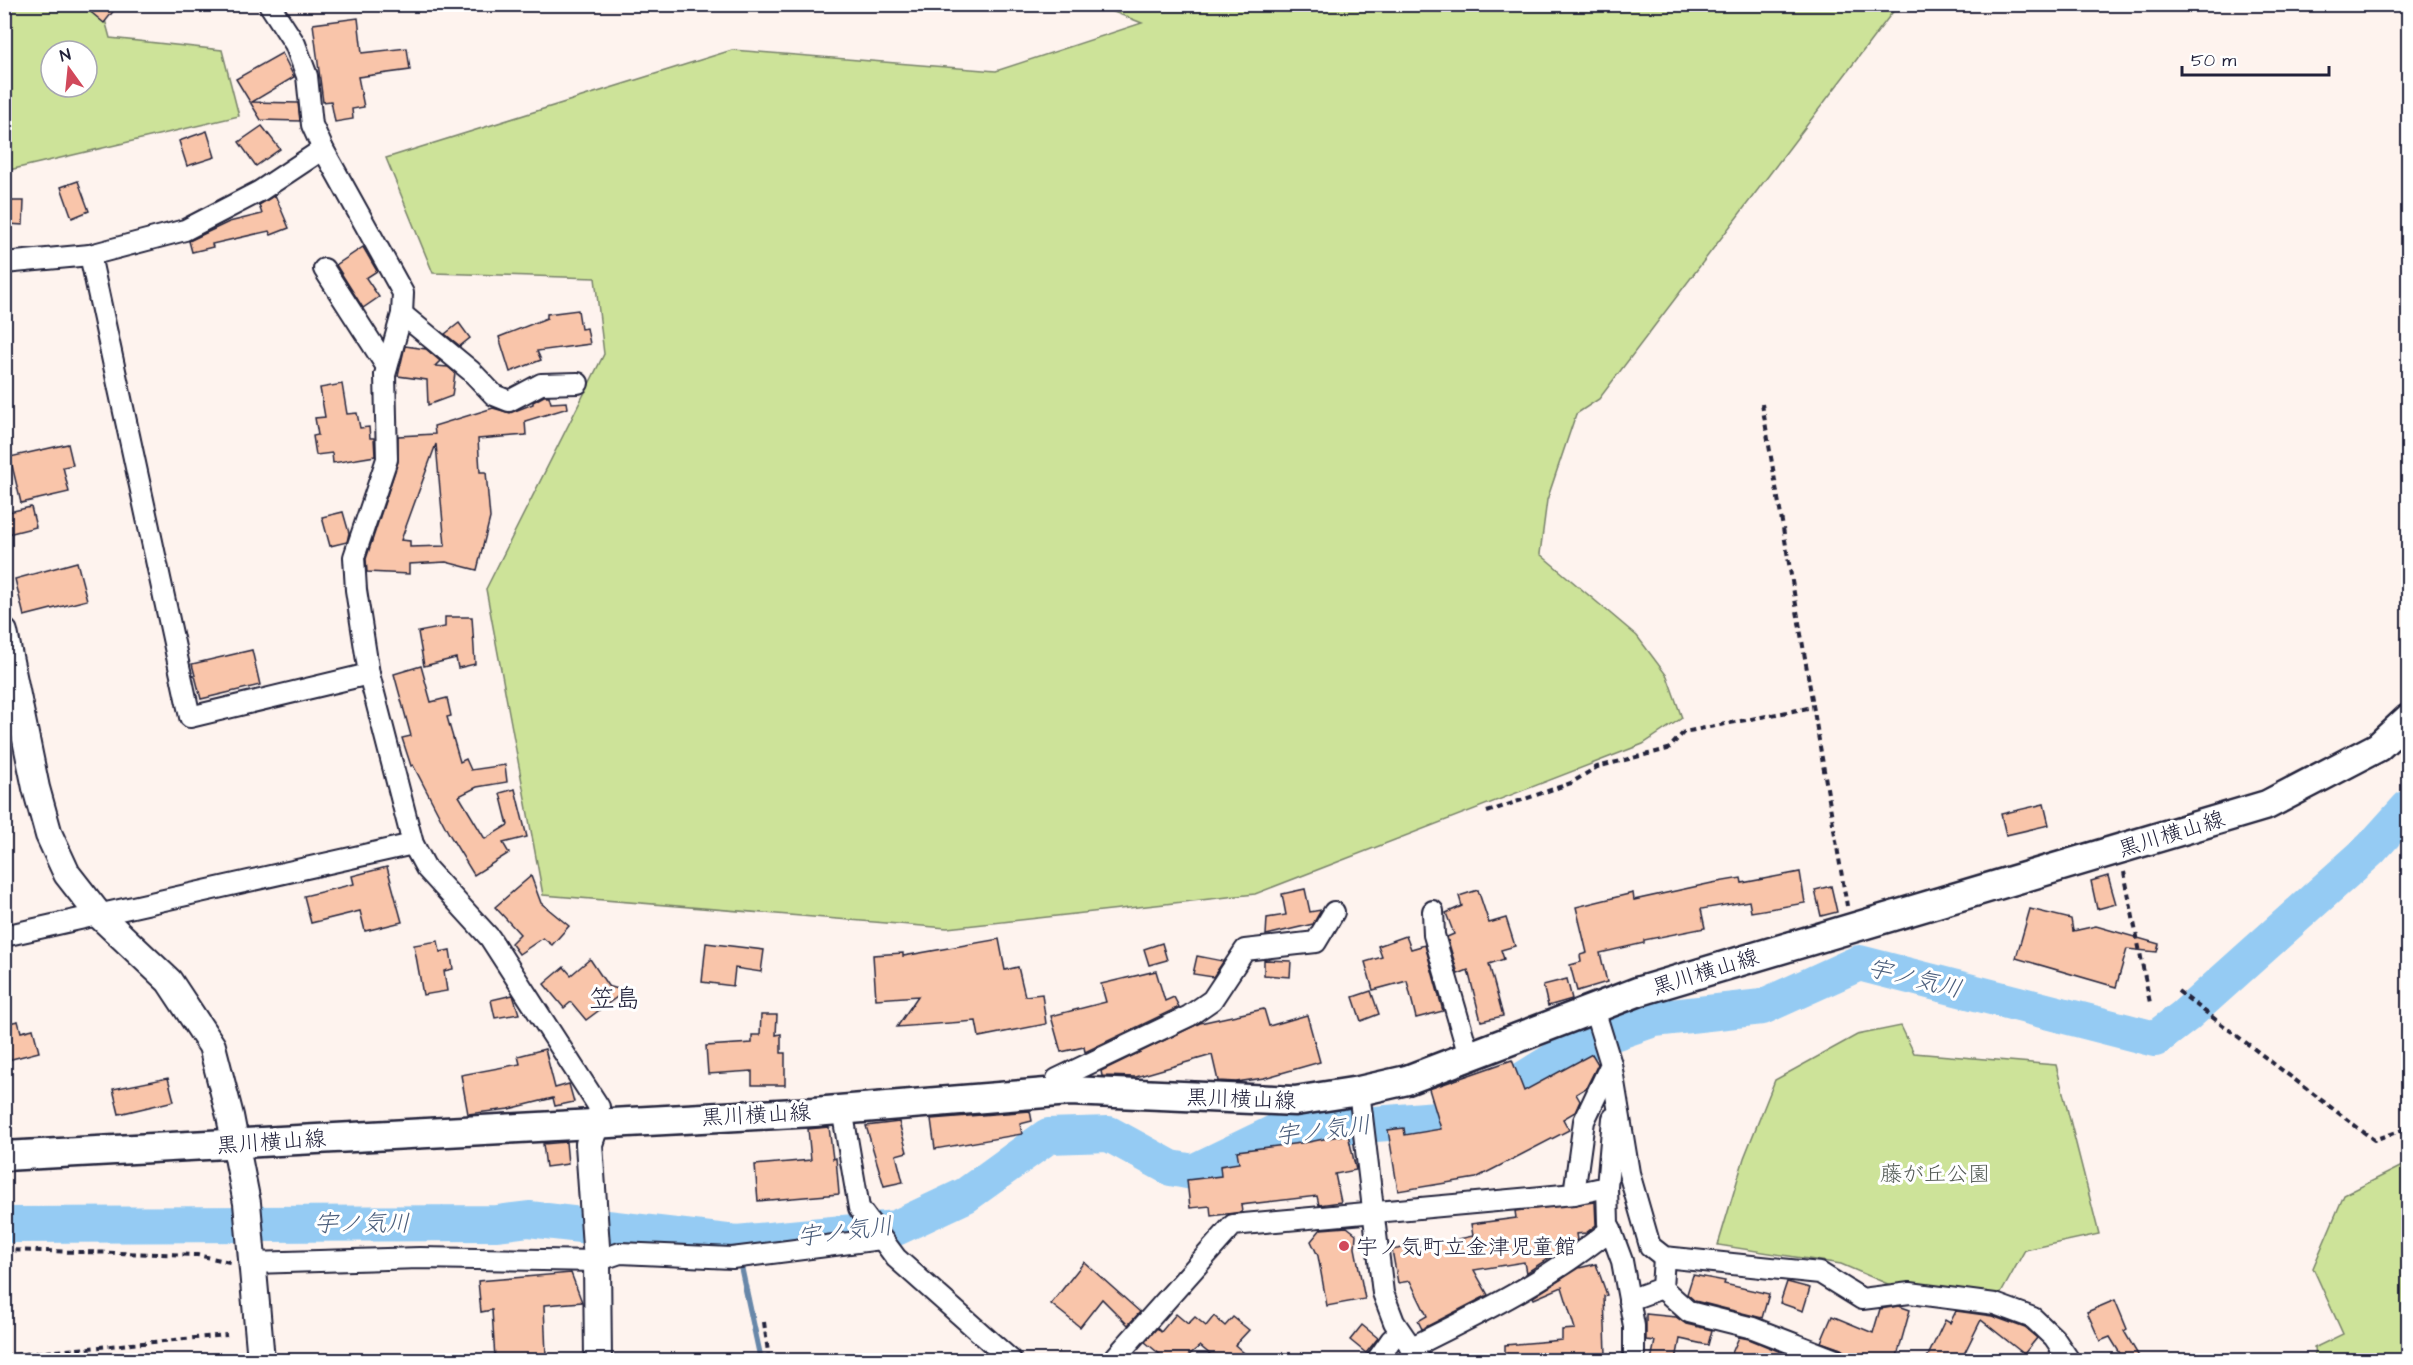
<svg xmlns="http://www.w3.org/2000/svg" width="2413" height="1365" viewBox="0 0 2413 1365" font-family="'Architects Daughter','Klee One',sans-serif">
<rect width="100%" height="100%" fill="#fef3ee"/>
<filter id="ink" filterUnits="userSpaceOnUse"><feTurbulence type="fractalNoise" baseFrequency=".0167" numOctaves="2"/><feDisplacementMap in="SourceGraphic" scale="12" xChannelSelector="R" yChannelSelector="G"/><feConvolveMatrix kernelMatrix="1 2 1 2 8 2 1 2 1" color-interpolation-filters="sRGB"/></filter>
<g filter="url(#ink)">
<!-- green -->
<g fill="#cde399" stroke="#78826a" stroke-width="1.5" fill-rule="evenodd">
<path d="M4,5H101L110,38L222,50L239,116L5,171ZM51,51H87V87H51Z"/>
<polygon points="1096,5 1898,5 1599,399 1576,414 1547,500 1540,554 1637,636 1667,676 1682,718 1643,744 1255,894 947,928 543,895 486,589 604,354 595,278 433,273 386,158 732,50 996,71 1142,23"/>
<polygon points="1901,1026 1914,1053 2056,1065 2099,1234 2025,1250 1995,1304 1890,1285 1841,1264 1718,1245 1744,1158 1775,1080 1857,1035"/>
<polygon points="2408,1163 2408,1360 2315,1360 2314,1348 2343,1334 2313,1268 2344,1195"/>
</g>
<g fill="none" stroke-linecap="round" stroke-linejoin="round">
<!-- stream -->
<polyline stroke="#6787a9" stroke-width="6" points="736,1243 761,1360"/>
<!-- river -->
<polyline stroke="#95cbf3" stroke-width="36" points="4,1225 497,1223 529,1219 736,1243 896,1228 966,1195 1048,1136 1109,1134 1171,1168 1193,1172 1276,1132 1462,1117 1579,1045 1654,1019 1762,1007 1859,963 2155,1039 2185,1016 2371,849 2408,808"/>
</g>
<!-- building -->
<g fill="#f9c5aa" stroke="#22223b" stroke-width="1.5" fill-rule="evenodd">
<polygon points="81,4 119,4 104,23"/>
<polygon points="358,18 362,53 407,48 410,70 358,77 364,107 352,109 353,119 335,122 331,101 323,102 313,24"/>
<polygon points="282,53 294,77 252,102 298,103 300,121 261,120 236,79"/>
<polygon points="262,126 280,149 256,166 239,142"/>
<polygon points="207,131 215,157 187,166 179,141"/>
<polygon points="78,181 89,211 72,218 61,187"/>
<polygon points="275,195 289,228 271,235 269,231 212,244 213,247 192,252 189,241 229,222 262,214 259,205"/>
<polygon points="8,201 24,201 23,225 8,224"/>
<polygon points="363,247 377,271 366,278 379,297 363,308 336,265"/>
<polygon points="578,310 581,329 587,328 590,344 537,351 541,360 510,372 499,337 547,318 547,314"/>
<polygon points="459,323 470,338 460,346 445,334"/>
<polygon points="405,346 426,349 440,361 435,366 448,367 455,373 452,396 428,405 427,380 398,376"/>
<polygon points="342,384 347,414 357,413 360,428 369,427 370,438 374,438 375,456 333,463 332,453 316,455 313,436 318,435 315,418 325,417 320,388"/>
<path d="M544,396H549L551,403L567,402L568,408L525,421L526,435L478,439L480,472H486L490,518L477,570L446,562L409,564V574L367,572L366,559L398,462V436L435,434L434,426L493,408L510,413L533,404V402ZM436,444L445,546L410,547V541L401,540Z"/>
<polygon points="68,444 73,465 63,467 69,492 21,503 10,457"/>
<polygon points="31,507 36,527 4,535 4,513"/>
<polygon points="343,512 349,533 347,542 330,546 322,517"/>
<polygon points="77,562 87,600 24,616 15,579"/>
<polygon points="445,617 472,617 475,664 458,668 456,658 424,666 418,632 445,627"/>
<polygon points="252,650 260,685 201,699 192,664"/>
<polygon points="421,666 431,702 447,698 451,716 447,717 460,762 466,759 471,770 505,765 507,782 477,787 459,796 485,839 508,825 500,793 515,789 527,837 503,843 509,853 474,875 449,834 413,765 411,766 402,738 411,736 394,674"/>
<polygon points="2044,804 2049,825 2006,835 2001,814"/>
<polygon points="387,867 402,922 365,931 360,911 311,923 304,896 354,884 352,876"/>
<polygon points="1800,872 1805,903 1751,912 1749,901 1701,909 1705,928 1644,940 1644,943 1600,953 1607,982 1577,991 1570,965 1581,962 1580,955 1587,953 1576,907 1633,893 1634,900 1712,883 1741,878 1742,883"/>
<polygon points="531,876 541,903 569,926 552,945 543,938 519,954 511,943 520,934 495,907"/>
<polygon points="2108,876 2116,904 2097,909 2091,881"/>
<polygon points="1831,886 1837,912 1821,916 1815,890"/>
<polygon points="1305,889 1310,912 1321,910 1313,924 1266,935 1267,918 1286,915 1282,894"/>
<polygon points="1478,890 1489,923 1506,918 1515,946 1501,950 1504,959 1489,964 1503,1016 1481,1021 1468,970 1458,974 1447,937 1454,934 1446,913 1462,906 1459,896"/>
<polygon points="2030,909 2071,919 2073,931 2096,926 2159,944 2157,952 2127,949 2116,987 2016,958"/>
<polygon points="1406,936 1411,949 1425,945 1443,1011 1416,1018 1407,981 1373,990 1365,962 1382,957 1378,946"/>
<polygon points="999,939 1005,970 1018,967 1025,996 1042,994 1046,1024 979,1037 976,1021 897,1027 918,996 876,999 873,955 903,953 903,956"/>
<polygon points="438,941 440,952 450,950 453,969 444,971 447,991 423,995 414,945"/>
<polygon points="706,943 764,950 761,972 735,968 733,986 702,982"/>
<polygon points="1162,943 1167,960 1149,965 1144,949"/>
<polygon points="1197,956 1223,961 1223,962 1213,977 1193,974"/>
<polygon points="590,959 608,986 625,991 586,1020 571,1002 564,1008 544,984 564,967 571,975"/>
<polygon points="1264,960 1291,961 1290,977 1264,975"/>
<polygon points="1156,971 1165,1001 1174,997 1179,1007 1085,1052 1084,1047 1061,1052 1051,1016 1106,1002 1101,984"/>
<polygon points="1567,979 1572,999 1548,1006 1543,985"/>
<polygon points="1371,991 1379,1014 1361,1021 1353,997"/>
<polygon points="513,995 519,1014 495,1018 491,1000"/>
<polygon points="1264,1009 1269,1026 1307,1015 1320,1062 1264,1078 1236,1082 1218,1081 1212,1055 1136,1077 1102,1076 1101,1071 1200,1023"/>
<polygon points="761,1015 777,1015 776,1035 781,1034 781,1053 785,1053 785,1085 752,1085 752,1071 708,1074 706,1046 752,1043 752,1035 760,1035"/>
<polygon points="18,1021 21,1032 33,1029 39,1052 4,1061 4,1024"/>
<polygon points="545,1049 555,1088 569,1084 574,1102 555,1106 553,1098 509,1109 468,1114 461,1075 520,1064 518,1056"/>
<polygon points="1592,1054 1598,1064 1586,1088 1576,1094 1580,1101 1575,1112 1563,1119 1569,1130 1476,1178 1398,1191 1388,1130 1404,1128 1405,1135 1441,1129 1429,1089 1512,1060 1524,1091"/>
<polygon points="168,1078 174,1101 119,1114 113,1089"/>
<polygon points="1030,1111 1032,1121 1020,1124 1022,1134 935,1149 931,1119"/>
<polygon points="899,1122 907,1152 896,1155 903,1182 884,1186 866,1126"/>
<polygon points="829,1127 833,1159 836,1158 839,1194 758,1201 755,1165 811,1160 808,1129"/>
<polygon points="1348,1134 1356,1170 1335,1174 1341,1202 1319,1205 1317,1196 1241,1205 1242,1212 1211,1216 1210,1206 1190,1208 1187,1180 1221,1176 1220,1166 1239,1163 1237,1151 1309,1142"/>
<polygon points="566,1142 568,1164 546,1167 543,1144"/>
<polygon points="1595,1202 1596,1225 1586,1233 1576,1234 1577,1240 1526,1273 1524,1262 1474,1270 1488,1295 1422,1329 1418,1321 1427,1316 1410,1281 1398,1283 1392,1250 1412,1246 1413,1249 1473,1236 1471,1224 1516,1218 1515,1211"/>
<polygon points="1347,1227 1356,1234 1355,1248 1365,1299 1327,1306 1318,1256 1311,1241 1321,1229"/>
<polygon points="1084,1262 1140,1312 1128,1325 1102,1299 1080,1327 1051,1304"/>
<polygon points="1596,1264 1607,1295 1604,1296 1606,1354 1539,1356 1540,1360 1505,1358 1505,1345 1562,1340 1562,1330 1575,1329 1562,1287 1534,1299 1533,1297 1579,1268"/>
<polygon points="571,1273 582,1302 544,1305 546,1356 495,1359 492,1310 481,1312 478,1281"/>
<polygon points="1693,1275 1725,1281 1724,1284 1769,1294 1762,1318 1695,1301 1687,1294"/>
<polygon points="1787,1282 1810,1288 1803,1311 1780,1303"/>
<polygon points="2115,1300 2127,1329 2124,1331 2141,1360 2124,1360 2110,1337 2100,1341 2087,1312"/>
<polygon points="1899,1306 1910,1310 1896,1360 1848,1360 1846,1353 1841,1349 1821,1342 1832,1316 1873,1333 1880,1309"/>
<polygon points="1956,1311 1992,1316 2025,1328 2037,1338 2024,1354 1981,1320 1961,1360 1926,1360 1945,1320 1950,1323"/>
<polygon points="1176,1314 1188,1324 1195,1317 1206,1326 1214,1316 1225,1326 1233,1317 1249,1330 1235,1345 1252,1360 1217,1360 1200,1346 1183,1360 1167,1360 1145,1342 1157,1328 1161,1332"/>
<polygon points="1646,1314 1676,1317 1686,1324 1712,1330 1708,1345 1680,1339 1676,1360 1651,1360 1655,1341 1646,1340"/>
<polygon points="1362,1325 1378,1338 1366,1353 1350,1340"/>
<polygon points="1739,1337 1749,1339 1800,1360 1729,1360"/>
</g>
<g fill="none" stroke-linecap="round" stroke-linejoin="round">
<defs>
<g id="minor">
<polyline points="269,4 295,44 307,76 312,125 323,149 403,293 402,314 385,375 387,459 354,557 356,590 369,674 413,844 426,868 490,938 599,1107 596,1123"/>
<polyline points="90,255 190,717 369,674"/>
<polyline points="4,263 90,255 185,230 260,191 323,149"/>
<polyline points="324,269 387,367"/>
<polyline points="402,314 471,371 494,395 509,401 541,384 578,383"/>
<polyline points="1433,911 1434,935 1469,1056"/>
<polyline points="4,936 413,844"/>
<polyline points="1611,1064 1629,1173 1650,1246 1664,1257 1820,1273 1862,1299 1910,1293 1995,1304 2033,1318 2054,1338 2069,1360"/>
<polyline points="1359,1091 1383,1293 1394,1322 1420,1360"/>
<polyline points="1054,1093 1057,1079 1189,1016 1212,1000 1245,950 1316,942 1334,912"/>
<polyline points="842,1109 859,1208 896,1258 1011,1360"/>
<polyline points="1613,1118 1607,1187 1608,1223 1622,1261 1634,1326 1634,1360"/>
<polyline points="1574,1194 1584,1121 1611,1064 1594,1009"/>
<polyline points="252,1263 420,1258 597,1261 620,1253 732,1258 881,1239"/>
<polyline points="1662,1288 1689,1312 1753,1328 1836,1360"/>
<polyline points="1629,1300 1662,1288 1664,1257"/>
<path d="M1410,1348C1483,1312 1547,1281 1611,1229"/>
<polyline points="1113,1360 1233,1225 1574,1194 1607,1187"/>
<polyline points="1377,1360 1391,1340 1400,1332"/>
</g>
<g id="tertiary">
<polyline points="4,632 36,788 49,835 67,874 99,915 169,981 212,1046 230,1116 247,1203 261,1360"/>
<polyline points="596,1123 589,1144 597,1261 598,1360"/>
</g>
<polyline id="secondary" points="4,1156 814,1112 1070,1091 1295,1101 1359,1091 1407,1080 1640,991 2267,805 2378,747 2408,719"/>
</defs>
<!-- minor casing -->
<use href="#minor" stroke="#22223b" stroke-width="24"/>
<!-- tertiary casing -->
<use href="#tertiary" stroke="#22223b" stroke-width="30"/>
<!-- secondary casing -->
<use href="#secondary" stroke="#22223b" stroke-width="33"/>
<!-- path -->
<g stroke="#22223b" stroke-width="4" stroke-dasharray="6 4.5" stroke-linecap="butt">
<polyline points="1762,404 1847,906"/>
<polyline points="1487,812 1571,783 1597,767 1668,749 1684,732 1813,707"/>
<polyline points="2124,872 2150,1003"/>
<polyline points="2178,991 2374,1140 2408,1128"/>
<polyline points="4,1250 197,1255 230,1262"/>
<polyline points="764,1322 769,1360"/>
<polyline points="4,1356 227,1335"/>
</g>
<!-- minor -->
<use href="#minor" stroke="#fff" stroke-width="20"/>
<!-- tertiary -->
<use href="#tertiary" stroke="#fff" stroke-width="26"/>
<!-- secondary -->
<use href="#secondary" stroke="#fff" stroke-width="28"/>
</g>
</g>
<!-- markers -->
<circle fill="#d1495b" stroke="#fff" stroke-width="2" cx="1344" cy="1246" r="6"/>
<g text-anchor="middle" stroke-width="6" stroke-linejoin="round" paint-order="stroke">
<!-- street labels -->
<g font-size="22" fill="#22223b" stroke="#fff">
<text transform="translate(2171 833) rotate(-17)" y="8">黒川横山線</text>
<text transform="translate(1705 971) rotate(-17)" y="8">黒川横山線</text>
<text transform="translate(1241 1098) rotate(2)" y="8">黒川横山線</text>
<text transform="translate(756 1114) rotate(-3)" y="8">黒川横山線</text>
<text transform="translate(271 1141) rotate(-4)" y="8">黒川横山線</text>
</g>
<!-- park labels -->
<g font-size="22" fill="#555c57" stroke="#fff">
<text x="1935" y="1181">藤が丘公園</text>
</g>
<!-- poi labels -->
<g font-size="22" fill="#22223b" stroke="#fff" text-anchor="start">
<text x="1356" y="1254">宇ノ気町立金津児童館</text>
</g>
<!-- water labels -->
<g font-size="24" font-style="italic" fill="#4a5d7b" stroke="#fff">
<text transform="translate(1915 978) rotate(14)" y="8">宇ノ気川</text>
<text transform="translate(1323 1130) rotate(-7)" y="8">宇ノ気川</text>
<text x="362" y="1231">宇ノ気川</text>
<text transform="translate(845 1231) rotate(-7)" y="8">宇ノ気川</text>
</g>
<!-- quarter labels -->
<g font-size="26" fill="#22223b" stroke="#fff">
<text x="615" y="1007">笠島</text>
</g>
</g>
<!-- margin -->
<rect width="2413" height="1365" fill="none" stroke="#fff" stroke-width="24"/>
<rect x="12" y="12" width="2389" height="1341" fill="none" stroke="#22223b" stroke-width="2" filter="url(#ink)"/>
<!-- north arrow -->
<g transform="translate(69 69) rotate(345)"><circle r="28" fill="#ffffff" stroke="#a7a7b1" stroke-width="1.5"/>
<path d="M0-4.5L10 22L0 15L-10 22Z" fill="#d1495b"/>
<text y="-9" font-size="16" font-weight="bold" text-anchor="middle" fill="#22223b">N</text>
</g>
<!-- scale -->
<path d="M2182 66v9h147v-9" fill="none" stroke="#22223b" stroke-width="3"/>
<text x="2191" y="66" font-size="18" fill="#22223b" stroke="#ffffff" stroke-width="4.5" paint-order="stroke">50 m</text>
</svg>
